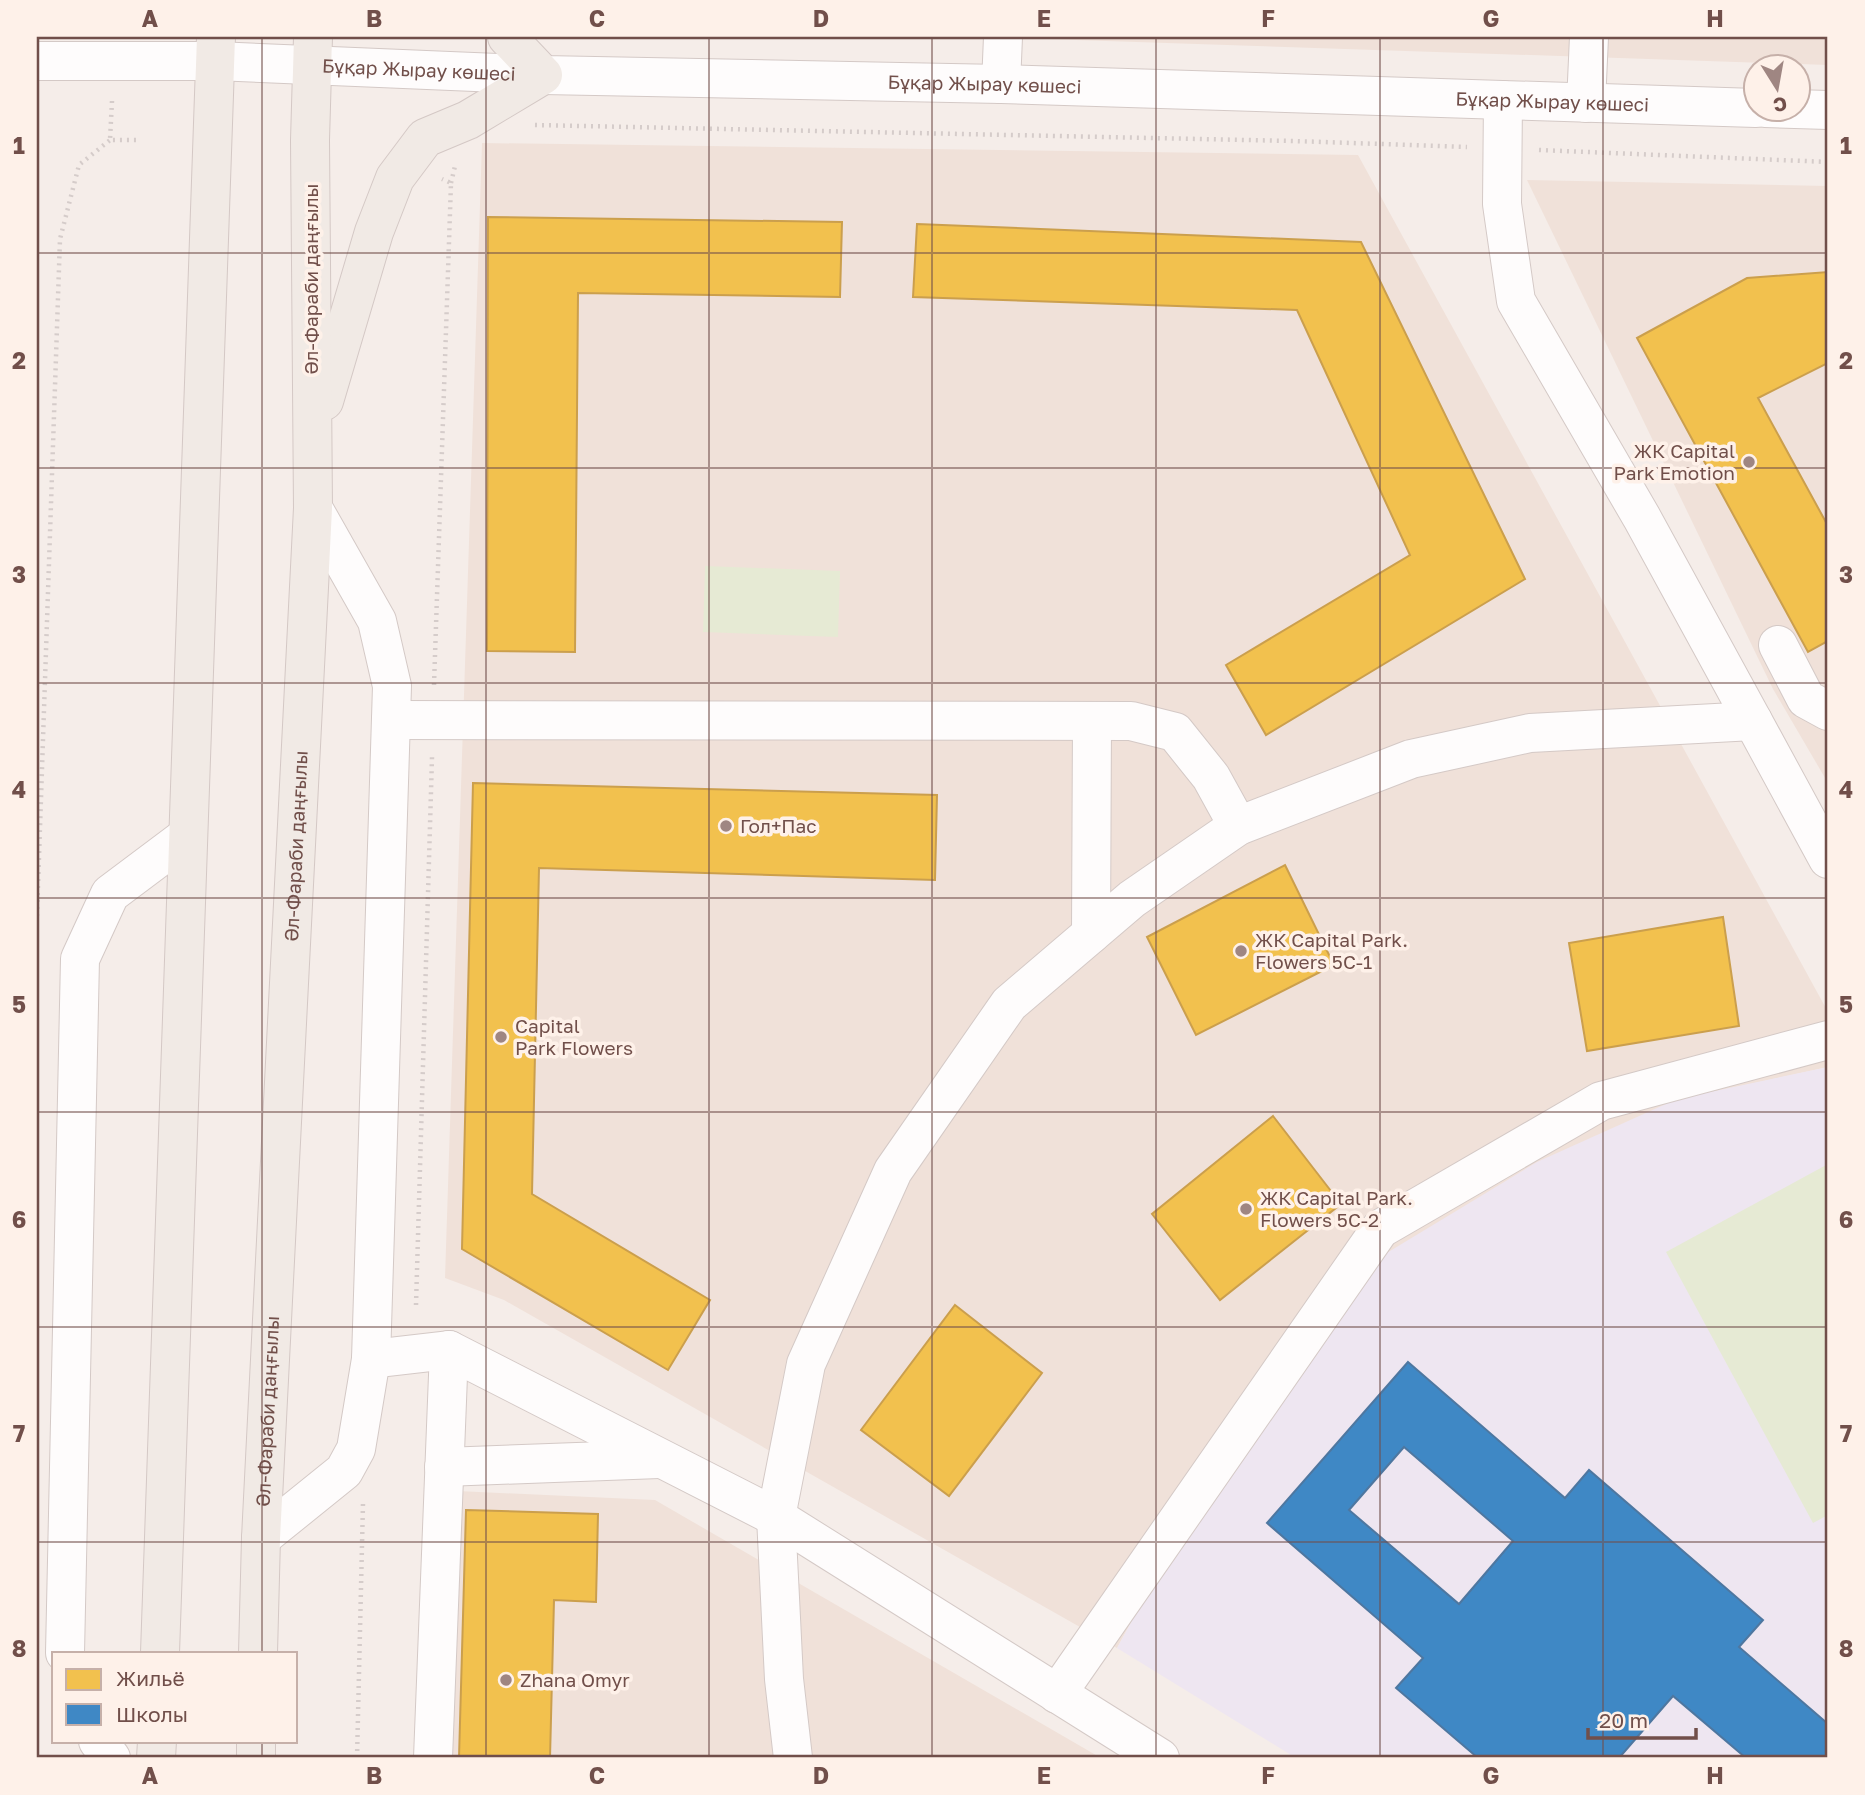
<svg xmlns="http://www.w3.org/2000/svg" width="1865" height="1795" viewBox="0 0 1865 1795" font-family="'Golos Text',sans-serif">
<rect width="100%" height="100%" fill="#f5ede9"/>
<!-- residential -->
<g fill="#f0e1d9">
<polygon points="989,37 1828,37 1828,65"/>
<polygon points="482,143 1358,155 1828,1012 1828,1067 1677,1100 1238,1428 1117,1648 504,1300 445,1278"/>
<polygon points="1527,180 1828,186 1828,783 1773,689"/>
<polygon points="458,1491 655,1500 1101,1758 451,1758"/>
</g>
<!-- education -->
<polygon fill="#eee6f1" points="1828,1067 1828,1758 1296,1758 1117,1648 1238,1428 1352,1274 1537,1162 1677,1099"/>
<!-- green -->
<g fill="#e6ead4">
<polygon points="705,566 840,571 838,637 703,632"/>
<polygon points="1828,1164 1828,1515 1813,1523 1666,1252"/>
</g>
<!-- homes -->
<g fill="#f2c14e" stroke="#cb9f4d" stroke-width="2">
<polygon points="488,217 842,222 840,297 578,293 575,652 487,651"/>
<polygon points="917,224 1361,242 1525,579 1266,735 1226,665 1410,555 1297,310 913,297"/>
<polygon points="1828,272 1828,363 1758,398 1828,526 1828,641 1808,652 1637,338 1747,278"/>
<polygon points="473,783 937,795 935,880 539,868 532,1194 710,1300 668,1370 462,1249"/>
<polygon points="1285,865 1334,965 1196,1035 1147,937"/>
<polygon points="1723,917 1739,1026 1587,1051 1569,943"/>
<polygon points="1273,1116 1341,1204 1220,1300 1152,1214"/>
<polygon points="955,1305 1042,1373 949,1496 861,1430"/>
<polygon points="466,1510 598,1514 596,1602 554,1600 550,1758 459,1758"/>
</g>
<!-- schools -->
<path fill="#3f88c5" stroke="#4e77a0" stroke-width="2" fill-rule="evenodd" d="M1408,1362L1565,1498L1589,1470L1763,1620L1739,1647L1828,1724V1758H1746L1673,1696L1619,1758H1478L1396,1688L1423,1658L1267,1523ZM1404,1447L1513,1541L1459,1604L1349,1510Z"/>
<g fill="none" stroke-linecap="round" stroke-linejoin="round">
<defs>
<g id="minor">
<path id="s1" d="M37,61H215L543,75L1001,84L1756,108"/>
<polyline points="1001,84 1003,37"/>
<polyline points="1586,103 1589,37"/>
<polyline points="1765,108 1828,110"/>
<polyline points="1778,645 1806,699 1828,711"/>
<polyline points="391,720 1131,721 1175,732 1211,777 1238,826"/>
<polyline points="1753,721 1828,859"/>
<polyline points="1091,934 1092,721"/>
<polyline points="371,1359 449,1350 776,1517 1160,1758"/>
<polyline points="444,1467 659,1459"/>
<polyline points="261,1538 344,1471 356,1449 371,1359 392,686 377,621 313,508"/>
<polyline points="65,1653 80,959 110,894 186,837"/>
<polyline points="1057,1694 1380,1229 1601,1101 1828,1040"/>
<polyline points="98,1741 111,1758"/>
<polyline points="433,1758 449,1350"/>
<polyline points="793,1758 784,1679 776,1517 806,1364 893,1171 1009,1004 1132,899 1238,826 1411,759 1530,733 1753,721 1642,518 1516,301 1502,204 1503,100"/>
</g>
<g id="major">
<polyline points="324,401 374,232 395,178 425,138 468,120 543,75 507,37"/>
<polyline points="160,1653 216,37"/>
<path id="s2" d="M258,1653L261,1538L313,508L310,140L313,37"/>
<polyline points="156,1758 157,1741"/>
<polyline points="256,1758 256,1741"/>
</g>
</defs>
<!-- minor casing -->
<use href="#minor" stroke="#d4c9c6" stroke-width="40"/>
<!-- major casing -->
<use href="#major" stroke="#d4c8c5" stroke-width="40"/>
<!-- path -->
<g stroke="#d5ccca" stroke-width="4.5" stroke-dasharray="2 5" stroke-linecap="butt">
<polyline points="112,101 110,140 140,140"/>
<polyline points="535,125 1294,141 1467,147"/>
<polyline points="1539,150 1828,162"/>
<polyline points="451,183 455,166"/>
<polyline points="434,685 451,183 442,179"/>
<polyline points="37,916 60,239 79,165 110,140"/>
<polyline points="416,1305 432,757"/>
<polyline points="357,1758 363,1503"/>
</g>
<!-- minor -->
<use href="#minor" stroke="#fefcfc" stroke-width="38"/>
<!-- major -->
<use href="#major" stroke="#f1eae5" stroke-width="38"/>
</g>
<!-- grid -->
<path fill="none" stroke="#714f4a" stroke-width="2" stroke-opacity="0.55" d="M262,37V1653M486,37V1758M709,37V1758M932,37V1758M1156,37V1758M1380,37V1758M1603,37V1758M37,253H1828M37,468H1828M37,683H1828M37,898H1828M37,1112H1828M37,1327H1828M37,1542H1828M262,1741V1758"/>
<!-- markers -->
<g fill="#9f8682" stroke="#fef1e9" stroke-width="2.5">
<circle cx="1749" cy="462" r="7"/>
<circle cx="726" cy="826" r="7"/>
<circle cx="1241" cy="951" r="7"/>
<circle cx="501" cy="1037" r="7"/>
<circle cx="1246" cy="1209" r="7"/>
<circle cx="506" cy="1680" r="7"/>
</g>
<g text-anchor="middle" stroke-width="7" stroke-linejoin="round" paint-order="stroke">
<!-- street labels -->
<g font-size="19" fill="#714f4a" stroke="#fef1e9">
<text dy="7" stroke="none"><textPath href="#s1" startOffset="382">Бұқар Жырау көшесі</textPath></text>
<text dy="7" stroke="none"><textPath href="#s1" startOffset="948">Бұқар Жырау көшесі</textPath></text>
<text dy="7" stroke="none"><textPath href="#s1" startOffset="1516">Бұқар Жырау көшесі</textPath></text>
<text transform="translate(311 279) rotate(-90)" y="7">Әл-Фараби даңғылы</text>
<text dy="7" stroke="none"><textPath href="#s2" startOffset="808">Әл-Фараби даңғылы</textPath></text>
<text dy="7" stroke="none"><textPath href="#s2" startOffset="242">Әл-Фараби даңғылы</textPath></text>
</g>
<!-- poi labels -->
<g font-size="19" fill="#714f4a" stroke="#fef1e9" text-anchor="start">
<text x="1735" y="458" text-anchor="end">ЖК Capital<tspan x="1735" dy="22">Park Emotion</tspan></text>
<text x="740" y="833">Гол+Пас</text>
<text x="1255" y="947">ЖК Capital Park.<tspan x="1255" dy="22">Flowers 5C-1</tspan></text>
<text x="515" y="1033">Capital<tspan x="515" dy="22">Park Flowers</tspan></text>
<text x="1260" y="1205">ЖК Capital Park.<tspan x="1260" dy="22">Flowers 5C-2</tspan></text>
<text x="520" y="1687">Zhana Omyr</text>
</g>
</g>
<!-- border -->
<rect width="1865" height="1795" fill="none" stroke="#fef1e9" stroke-width="77"/>
<!-- legend -->
<rect x="52" y="1652" width="245" height="91" fill="#fef1e9" stroke="#c6b0a9" stroke-width="2"/>
<rect x="66" y="1669" width="35" height="21" fill="#f2c14e" stroke="#c6b0a9" stroke-width="2"/>
<text x="116" y="1686" font-size="21" fill="#714f4a">Жильё</text>
<rect x="66" y="1704" width="35" height="21" fill="#3f88c5" stroke="#c6b0a9" stroke-width="2"/>
<text x="116" y="1722" font-size="21" fill="#714f4a">Школы</text>
<!-- north arrow -->
<g transform="translate(1777 88) rotate(169)"><circle r="33" fill="#fef1e9" stroke="#c6b0a9" stroke-width="2"/>
<path d="M0-5L12 26L0 18L-12 26Z" fill="#9f8682"/>
<text y="-10" font-size="19" font-weight="bold" text-anchor="middle" fill="#714f4a">С</text>
</g>
<!-- scale -->
<path d="M1588 1728v10h108v-10" fill="none" stroke="#714f4a" stroke-width="3.5"/>
<text x="1599" y="1728" font-size="21" fill="#714f4a" stroke="#fef1e9" stroke-width="5" paint-order="stroke">20 m</text>
<rect x="38" y="38" width="1788" height="1718" fill="none" stroke="#714f4a" stroke-width="2.5"/>
<g font-size="23" text-anchor="middle" font-weight="bold" fill="#714f4a">
<text x="150" y="27">A</text>
<text x="374" y="27">B</text>
<text x="597" y="27">C</text>
<text x="821" y="27">D</text>
<text x="1044" y="27">E</text>
<text x="1268" y="27">F</text>
<text x="1491" y="27">G</text>
<text x="1715" y="27">H</text>
<text x="19" y="154">1</text>
<text x="1846" y="154">1</text>
<text x="19" y="369">2</text>
<text x="1846" y="369">2</text>
<text x="19" y="583">3</text>
<text x="1846" y="583">3</text>
<text x="19" y="798">4</text>
<text x="1846" y="798">4</text>
<text x="19" y="1013">5</text>
<text x="1846" y="1013">5</text>
<text x="19" y="1228">6</text>
<text x="1846" y="1228">6</text>
<text x="19" y="1442">7</text>
<text x="1846" y="1442">7</text>
<text x="19" y="1657">8</text>
<text x="1846" y="1657">8</text>
<text x="150" y="1784">A</text>
<text x="374" y="1784">B</text>
<text x="597" y="1784">C</text>
<text x="821" y="1784">D</text>
<text x="1044" y="1784">E</text>
<text x="1268" y="1784">F</text>
<text x="1491" y="1784">G</text>
<text x="1715" y="1784">H</text>
</g>
</svg>
